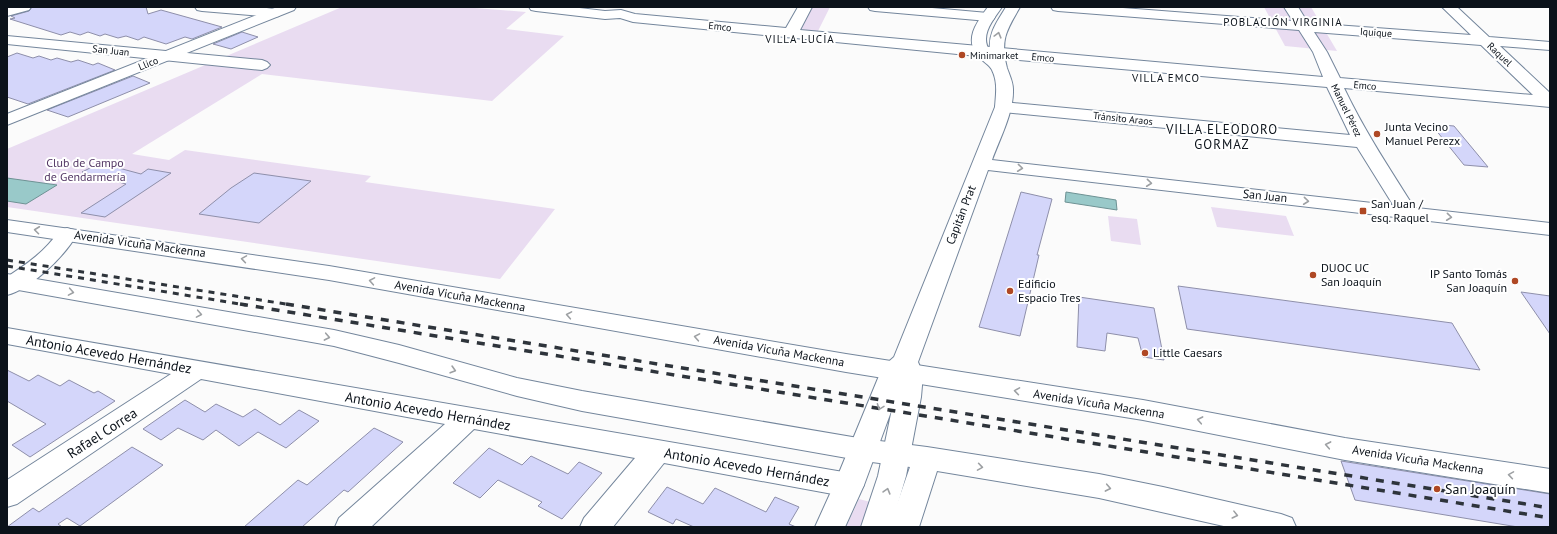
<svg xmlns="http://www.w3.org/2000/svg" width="1557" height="534" viewBox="0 0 1557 534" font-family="'PT Sans',sans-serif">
<rect width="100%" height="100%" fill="#fbfbfb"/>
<!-- green -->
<g fill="#e9dcf1">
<polygon points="342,7 462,7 526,12 506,29 564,36 492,101 262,74 132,154 169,160 185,150 371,176 365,182 555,209 500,279 7,207 7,149"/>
<polygon points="808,7 830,7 818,31 796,29"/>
<polygon points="1264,7 1311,7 1337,51 1285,46"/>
<polygon points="1211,207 1286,216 1294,236 1217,227"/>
<polygon points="1108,216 1137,219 1141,245 1111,241"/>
<polygon points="859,499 874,503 869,527 846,527"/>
</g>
<!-- water -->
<g fill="#99c9c9" stroke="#6e9294">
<polygon points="7,178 57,185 26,204 7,201"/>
<polygon points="1066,192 1116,200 1117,210 1065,202"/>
</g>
<!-- building -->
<g fill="#d4d6fa" stroke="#8e8faa">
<polygon points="32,7 146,7 148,14 161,10 222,27 192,39 185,37 166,44 144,37 138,40 126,36 118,38 105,34 100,36 88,32 80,35 70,32 61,35 10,19 15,18 11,16 29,11"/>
<polygon points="242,32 258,37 231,49 213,44"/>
<polygon points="17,53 33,58 39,56 51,60 57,58 71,62 78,60 93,65 98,63 115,70 28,104 7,97 7,57"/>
<polygon points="133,76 150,83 68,117 47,110"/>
<polygon points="1431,124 1454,126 1488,167 1464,165"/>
<polygon points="100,163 141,174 148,169 171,173 105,217 81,213 126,184 82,172"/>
<polygon points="254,173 311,181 259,223 199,214 231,188"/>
<polygon points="1021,192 1052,199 1037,255 1039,255 1020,336 979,327"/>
<polygon points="1178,286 1452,323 1480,370 1187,329"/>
<polygon points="1521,292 1550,296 1550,334"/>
<polygon points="1079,297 1154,308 1164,360 1143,357 1138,338 1107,333 1105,351 1077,347"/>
<polygon points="7,370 29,381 38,375 60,386 69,380 94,393 98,391 115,401 30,457 12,445 46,424 7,401"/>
<polygon points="185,400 205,412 216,404 243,417 255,409 280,425 299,410 319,421 286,448 258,432 239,446 216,430 203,440 178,428 161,440 143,429"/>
<polygon points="374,428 403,442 348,492 344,490 302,527 244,527 298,480 307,485"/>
<polygon points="132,447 163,465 80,526 67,518 58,524 62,527 7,527 33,508 39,512"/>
<polygon points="489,448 522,465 531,456 568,474 579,462 602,473 562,519 538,506 542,502 498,480 480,498 453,483"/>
<polygon points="1341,461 1550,494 1550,527 1518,527 1355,500"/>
<polygon points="667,487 703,504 715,488 766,512 775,497 799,507 789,524 796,527 694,527 676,519 673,524 648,512"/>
</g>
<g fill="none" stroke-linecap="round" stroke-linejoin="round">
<defs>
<g id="minor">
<polygon points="9,7 31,7 29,10 7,16 7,8"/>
<path d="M195,7C222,7 252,4 279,10L281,13L279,16L274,17L202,11L197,10Z"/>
<path d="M529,7H571L605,11L621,10L635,14L786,28L798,7H812L800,30L1323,77L1313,52L1299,30L1058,11L1053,10L1051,7H1110L1293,21L1284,7H1298L1308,23L1471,35L1442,7H1457L1489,37L1550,42V50L1500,46L1550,93V107L1344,88C1365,132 1391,171 1417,212L1414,216L1407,218L1400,216L1357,147L1003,112L997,111L995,107L997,103L1003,102L1350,135L1327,87L1019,60L633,22L620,18L605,19L536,11L531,10ZM1314,32L1481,45L1533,95L1340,78L1327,52Z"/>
<polygon points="868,7 921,7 988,13 993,14 995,17 993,20 988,21 875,11 870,10"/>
<polygon points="7,36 262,60 267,62 270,65 267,68 262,70 7,44"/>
<path d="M67,228L74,230L77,234C65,256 31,289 7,295V277C30,262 44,252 60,230Z"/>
<polygon points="7,328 849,473 859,477 864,485 859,493 849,497 664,463 613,527 580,527 584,518 635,458 474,429 371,527 335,527 339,518 445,424 201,379 17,504 7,507 7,480 171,374 7,344"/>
</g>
<g id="tertiary">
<polygon points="277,7 296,7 294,10 7,125 7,114"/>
<path d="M988,7H1002C993,20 979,36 990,51C988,33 997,22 1006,7H1020C1006,31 1000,40 1007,68C1009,74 1013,82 1013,89C1014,112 1000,138 992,160L1550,223V235L988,170L918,362L923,374L921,397L906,476L891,527H861L878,476L892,409L864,485L845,527H815L834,485L881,371L885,365L894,357L995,107C996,94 998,82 992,70C990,65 982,61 979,57C963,40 977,22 988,7Z"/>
</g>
<g id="primary">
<polygon points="7,220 329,266 846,354 1143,400 1345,438 1550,469 1550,493 1345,460 1143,420 846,372 329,280 7,232"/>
<polygon points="7,274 334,330 399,345 517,378 582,391 864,439 927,447 1099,474 1163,487 1281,514 1292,518 1296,527 1228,527 1099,498 937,471 919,527 889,527 910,467 864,461 582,411 517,396 399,363 334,346 7,288"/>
</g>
</defs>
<!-- minor casing -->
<use href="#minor" stroke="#74869c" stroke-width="2"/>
<!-- tertiary casing -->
<use href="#tertiary" stroke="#74869c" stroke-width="2"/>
<!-- primary casing -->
<use href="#primary" stroke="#74869c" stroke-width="2"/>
<!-- minor -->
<use href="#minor" fill="#fff" fill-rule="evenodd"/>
<!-- tertiary -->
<use href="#tertiary" fill="#fff" fill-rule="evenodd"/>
<!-- primary -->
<use href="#primary" fill="#fff" fill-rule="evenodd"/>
<!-- rail-far1 -->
<g stroke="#2e343b" stroke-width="3" stroke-dasharray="6 6" stroke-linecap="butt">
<polyline points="7,260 292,305"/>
<polyline points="7,266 246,305"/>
</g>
<!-- rail -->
<g stroke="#2e343b" stroke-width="3.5" stroke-dasharray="8 8" stroke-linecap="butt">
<polyline points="240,304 1550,518"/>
<polyline points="286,304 1550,508"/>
</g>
</g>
<!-- one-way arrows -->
<defs><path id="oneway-chevron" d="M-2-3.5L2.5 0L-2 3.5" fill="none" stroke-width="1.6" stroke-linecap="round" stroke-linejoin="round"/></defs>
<g stroke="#9da0a3">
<use href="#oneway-chevron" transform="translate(998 35) rotate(-75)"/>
<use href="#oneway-chevron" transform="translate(1020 168) rotate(6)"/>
<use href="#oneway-chevron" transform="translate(1149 183) rotate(6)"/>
<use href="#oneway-chevron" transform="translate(1306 201) rotate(6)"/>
<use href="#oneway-chevron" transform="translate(1449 217) rotate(6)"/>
<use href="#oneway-chevron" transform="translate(37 230) rotate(-173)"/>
<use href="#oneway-chevron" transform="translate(244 259) rotate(-171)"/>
<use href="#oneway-chevron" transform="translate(372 281) rotate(-170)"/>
<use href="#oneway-chevron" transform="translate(71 292) rotate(10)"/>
<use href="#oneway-chevron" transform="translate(199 314) rotate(10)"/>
<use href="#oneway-chevron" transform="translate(569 315) rotate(-170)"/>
<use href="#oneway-chevron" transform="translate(327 337) rotate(11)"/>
<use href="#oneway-chevron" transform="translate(697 337) rotate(-170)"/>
<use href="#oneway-chevron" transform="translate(453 370) rotate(16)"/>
<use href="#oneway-chevron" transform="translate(1017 391) rotate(-171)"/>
<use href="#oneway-chevron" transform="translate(880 407) rotate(111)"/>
<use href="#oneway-chevron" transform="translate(1200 420) rotate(-169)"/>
<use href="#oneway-chevron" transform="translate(1328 445) rotate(-169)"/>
<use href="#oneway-chevron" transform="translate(980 467) rotate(9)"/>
<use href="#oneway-chevron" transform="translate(1511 475) rotate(-171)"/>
<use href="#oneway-chevron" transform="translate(1108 488) rotate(11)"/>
<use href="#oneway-chevron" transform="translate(887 491) rotate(-74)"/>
<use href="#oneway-chevron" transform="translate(1235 515) rotate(14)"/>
</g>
<!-- markers -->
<g fill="#af4824" stroke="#fff" stroke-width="1.5">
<circle cx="962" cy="55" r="4"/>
<circle cx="1377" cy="134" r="4"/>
<rect x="1359" y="207" width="8" height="8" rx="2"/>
<circle cx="1313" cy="275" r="4"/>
<circle cx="1515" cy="281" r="4"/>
<circle cx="1010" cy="291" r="4"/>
<circle cx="1145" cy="353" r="4"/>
<circle cx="1437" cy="489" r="4"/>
</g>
<g text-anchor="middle" stroke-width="4" stroke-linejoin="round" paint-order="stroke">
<!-- far-street labels -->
<g font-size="10" fill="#0b121a" stroke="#fff">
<text transform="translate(720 26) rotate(6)" y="4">Emco</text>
<text transform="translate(1376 32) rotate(4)" y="4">Iquique</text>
<text transform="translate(111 50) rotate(6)" y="4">San Juan</text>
<text transform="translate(1500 54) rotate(43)" y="4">Raquel</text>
<text transform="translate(1043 57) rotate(5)" y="4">Emco</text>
<text transform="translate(148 63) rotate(-22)" y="4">Llico</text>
<text transform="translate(1365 85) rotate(5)" y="4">Emco</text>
<text transform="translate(1347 110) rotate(64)" y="4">Manuel Pérez</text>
<text transform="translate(1123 118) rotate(6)" y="4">Tránsito Araos</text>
</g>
<!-- far-poi labels -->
<g font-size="10" fill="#0b121a" stroke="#fff" text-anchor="start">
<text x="970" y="59">Minimarket</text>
</g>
<!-- far-neighbourhood labels -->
<g font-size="11" letter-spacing="1" fill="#0b121a" stroke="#fff">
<text x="1283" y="26">POBLACIÓN VIRGINIA</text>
<text x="800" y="43">VILLA LUCÍA</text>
<text x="1166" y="82">VILLA EMCO</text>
</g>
<!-- poi labels -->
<g font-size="12" fill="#0b121a" stroke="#fff" text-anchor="start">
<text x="1385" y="131">Junta Vecino<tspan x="1385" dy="14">Manuel Perezx</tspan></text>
<text x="1371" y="208">San Juan /<tspan x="1371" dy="14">esq. Raquel</tspan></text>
<text x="1321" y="272">DUOC UC<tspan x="1321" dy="14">San Joaquín</tspan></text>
<text x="1507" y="278" text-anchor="end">IP Santo Tomás<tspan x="1507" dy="14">San Joaquín</tspan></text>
<text x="1018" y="288">Edificio<tspan x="1018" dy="14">Espacio Tres</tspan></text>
<text x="1153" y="357">Little Caesars</text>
</g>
<!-- park labels -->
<g font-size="12" fill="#533764" stroke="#fff">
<text x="85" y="167">Club de Campo<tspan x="85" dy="14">de Gendarmería</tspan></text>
</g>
<!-- street labels -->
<g font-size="12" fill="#0b121a" stroke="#fff">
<text transform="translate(1265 196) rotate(6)" y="4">San Juan</text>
<text transform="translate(961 215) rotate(-69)" y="4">Capitán Prat</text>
<text transform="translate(140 244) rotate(8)" y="4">Avenida Vicuña Mackenna</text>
<text transform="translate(460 296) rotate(10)" y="4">Avenida Vicuña Mackenna</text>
<text transform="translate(779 351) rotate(10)" y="4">Avenida Vicuña Mackenna</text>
<text transform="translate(1099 404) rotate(9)" y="4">Avenida Vicuña Mackenna</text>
<text transform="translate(1418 460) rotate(9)" y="4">Avenida Vicuña Mackenna</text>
</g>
<!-- neighbourhood labels -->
<g font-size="13" letter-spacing="1" fill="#0b121a" stroke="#fff">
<text x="1222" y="134">VILLA ELEODORO<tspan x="1222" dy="15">GORMAZ</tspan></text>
</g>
<!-- near-street labels -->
<g font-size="14" fill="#0b121a" stroke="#fff">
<text transform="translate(109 354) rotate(10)" y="5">Antonio Acevedo Hernández</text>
<text transform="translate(428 411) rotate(10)" y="5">Antonio Acevedo Hernández</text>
<text transform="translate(102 433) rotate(-33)" y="5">Rafael Correa</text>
<text transform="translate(747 467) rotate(10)" y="5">Antonio Acevedo Hernández</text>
</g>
<!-- near-poi labels -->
<g font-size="14" fill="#0b121a" stroke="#fff" text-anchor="start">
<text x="1445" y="494">San Joaquín</text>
</g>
</g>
<!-- border -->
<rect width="1557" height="534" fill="none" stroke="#0b121a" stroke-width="16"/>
</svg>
